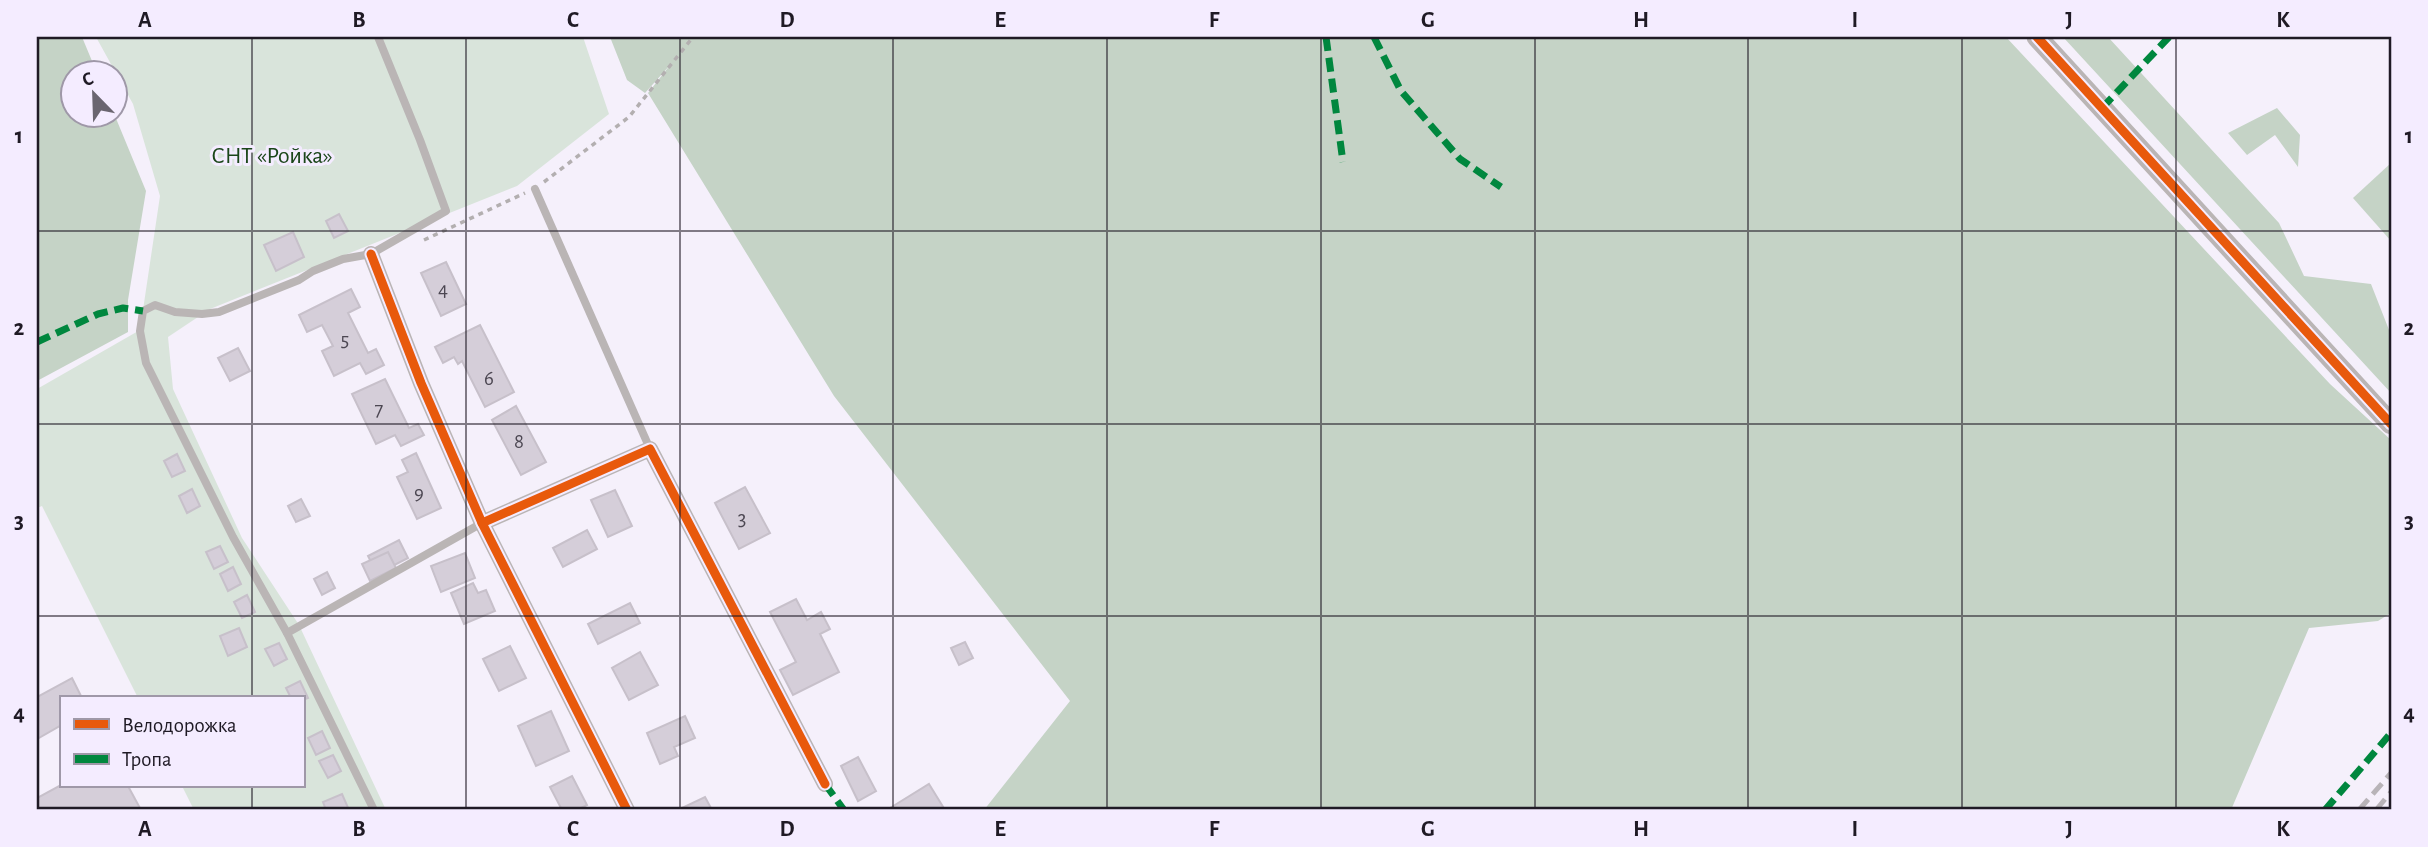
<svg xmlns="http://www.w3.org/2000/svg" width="2428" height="847" viewBox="0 0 2428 847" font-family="'Alegreya Sans',sans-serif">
<rect width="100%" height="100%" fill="#f5f0fb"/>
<!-- green -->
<polygon fill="#d9e4db" points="96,37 583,37 609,114 517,186 210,309 168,337 173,389 242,538 299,625 386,810 194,810 182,786 303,786 303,698 138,698 42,506 37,508 37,389 140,330 160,196 133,104"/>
<!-- forest -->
<g fill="#c5d3c6">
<polygon points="37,37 82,37 97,73 74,74 74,116 115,116 146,191 128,300 128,332 37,381"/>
<polygon points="610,37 2006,37 2330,384 2391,440 2391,613 2378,621 2309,628 2231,810 984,810 1070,701 834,396 648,93 671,64 645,93 627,80"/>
<polygon points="2063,37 2108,37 2279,223 2304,276 2371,284 2391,335 2391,393"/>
<polygon points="2277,108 2300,135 2298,167 2275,135 2247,155 2228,133"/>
<polygon points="2391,163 2391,241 2353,198"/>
</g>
<!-- building -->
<g fill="#d5ced9" stroke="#c7c0ca" stroke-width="2">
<polygon points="339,214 348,231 334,238 326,221"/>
<polygon points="293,232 304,257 276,271 264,245"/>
<polygon points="446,262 466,304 441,316 421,273"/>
<polygon points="351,289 360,307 348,313 368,353 376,349 384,365 366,374 360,363 334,376 322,351 333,346 322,325 307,332 299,315"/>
<polygon points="480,325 514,392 485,407 462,361 458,364 454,357 443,363 435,347"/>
<polygon points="238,348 250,371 230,381 218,358"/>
<polygon points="385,379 409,428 418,424 424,435 401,446 395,435 376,444 352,394"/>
<polygon points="516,406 546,462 521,475 492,420"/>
<polygon points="416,453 441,508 417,519 397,477 408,472 402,460"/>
<polygon points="177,454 185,471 172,477 164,461"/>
<polygon points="745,487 770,533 739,549 715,503"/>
<polygon points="192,489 200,506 187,513 179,496"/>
<polygon points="615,490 632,526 608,537 591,500"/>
<polygon points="301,499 310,516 296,522 288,506"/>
<polygon points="587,530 597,549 563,567 553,548"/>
<polygon points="399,540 408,558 377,574 368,556"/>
<polygon points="220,546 228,562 214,569 206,552"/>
<polygon points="388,552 396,568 370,581 362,564"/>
<polygon points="465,553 475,578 441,592 431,566"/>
<polygon points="233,567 241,584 228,591 220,574"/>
<polygon points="327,572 335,588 322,595 314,579"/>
<polygon points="473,583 478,593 486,590 495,611 464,624 451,593"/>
<polygon points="247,595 255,612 242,618 234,602"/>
<polygon points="796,599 807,620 821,612 830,629 820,634 839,672 793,695 780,670 796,662 770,612"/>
<polygon points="630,603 640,623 598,644 588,624"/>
<polygon points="239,628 247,647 228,656 220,636"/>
<polygon points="965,642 973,658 959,665 951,648"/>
<polygon points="279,643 287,659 274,666 265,649"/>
<polygon points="510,646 526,678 499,691 483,659"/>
<polygon points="640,652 658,685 629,700 612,668"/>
<polygon points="72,678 82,698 61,698 61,728 60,726 37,739 37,697"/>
<polygon points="300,681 308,698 303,700 303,698 291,698 286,688"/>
<polygon points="551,711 569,751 536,766 518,726"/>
<polygon points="685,716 695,738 674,747 678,756 660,764 647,733"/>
<polygon points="322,731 330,748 316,755 308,738"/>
<polygon points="333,755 341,771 328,778 319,761"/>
<polygon points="858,757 876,791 858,801 841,766"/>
<polygon points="572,776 587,805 577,810 562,810 550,787"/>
<polygon points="929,784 945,810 891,810 890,808"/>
<polygon points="61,785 128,786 141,810 37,810 37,798"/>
<polygon points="342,794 349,810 326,810 323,802"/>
<polygon points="705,797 712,810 683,810 682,808"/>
</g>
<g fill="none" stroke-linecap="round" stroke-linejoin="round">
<!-- path -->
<g stroke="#b3afb0" stroke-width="3.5" stroke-dasharray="5 5" stroke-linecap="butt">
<polyline points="544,182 629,117 693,37"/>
<polyline points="424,240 525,193"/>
</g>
<!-- service -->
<g stroke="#bab5b5" stroke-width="8">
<polyline points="535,189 650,449"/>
<polyline points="287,633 482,523"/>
<polyline points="374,810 287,633 233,537 146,363 140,331 143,311 155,305 175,312 202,314 219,312 299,280 313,271 343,259 371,254 446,211 420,140 378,37"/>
</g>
<!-- minor -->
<g stroke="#bab5b5" stroke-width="16">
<polyline points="371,254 421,383 482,523 627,810"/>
<polyline points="482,523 650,449 825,784"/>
</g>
<!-- tertiary -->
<polyline stroke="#bab5b5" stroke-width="21" points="2037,37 2391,424"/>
<!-- rail -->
<g stroke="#b8b4b8" stroke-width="5" stroke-dasharray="14 7" stroke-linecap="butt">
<polyline points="2359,810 2391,773"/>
<polyline points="2376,810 2391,792"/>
</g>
<!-- quiet -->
<g stroke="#00873e" stroke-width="7" stroke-dasharray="14 7" stroke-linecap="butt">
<polyline points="1326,37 1343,162"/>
<polyline points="1374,37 1401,91 1460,159 1501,187"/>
<polyline points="2102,108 2169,37"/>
<polyline points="37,342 98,314 123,308 143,311"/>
<polyline points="825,784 844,810"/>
<polyline points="2325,810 2391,733"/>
</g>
<defs>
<g id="cycleway">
<polyline points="2037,37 2391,424"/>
<polyline points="371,254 421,383 482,523 627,810"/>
<polyline points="482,523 650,449 825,784"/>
</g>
</defs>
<!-- cycleway casing -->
<use href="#cycleway" stroke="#f4ecff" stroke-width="13"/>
<!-- cycleway -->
<use href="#cycleway" stroke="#e8590c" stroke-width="9"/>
</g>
<!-- grid -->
<path fill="none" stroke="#1f1a25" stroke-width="2" stroke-opacity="0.55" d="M252,37V698M466,37V810M680,37V810M893,37V810M1107,37V810M1321,37V810M1535,37V810M1748,37V810M1962,37V810M2176,37V810M37,231H2391M37,424H2391M37,616H2391M252,786V810"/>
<g text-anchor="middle" stroke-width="6" stroke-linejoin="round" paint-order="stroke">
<!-- number labels -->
<g font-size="21" fill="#4c4752">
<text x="443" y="296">4</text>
<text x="345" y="346">5</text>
<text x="489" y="385">6</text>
<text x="379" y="416">7</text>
<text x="519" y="448">8</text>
<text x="419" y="499">9</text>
<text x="742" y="525">3</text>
</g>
<!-- park labels -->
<g font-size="24" fill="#1b461a" stroke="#f4ecff">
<text x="272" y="163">СНТ «Ройка»</text>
</g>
</g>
<!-- border -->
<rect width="2428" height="847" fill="none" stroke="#f4ecff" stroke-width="77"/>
<!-- legend -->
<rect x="60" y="696" width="245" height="91" fill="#f4ecff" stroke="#9f98a8" stroke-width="2"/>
<rect x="74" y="719" width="35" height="10" fill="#e8590c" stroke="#9f98a8" stroke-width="2"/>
<text x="122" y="732" font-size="21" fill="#1f1a25">Велодорожка</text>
<rect x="74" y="754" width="35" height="10" fill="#00873e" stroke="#9f98a8" stroke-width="2"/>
<text x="122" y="766" font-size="21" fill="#1f1a25">Тропа</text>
<!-- north arrow -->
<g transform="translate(94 94) rotate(337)"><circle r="33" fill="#f4ecff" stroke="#9f98a8" stroke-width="2"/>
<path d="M0-5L12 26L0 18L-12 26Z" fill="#6a6570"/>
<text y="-10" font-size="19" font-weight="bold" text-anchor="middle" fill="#1f1a25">С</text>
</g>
<rect x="38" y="38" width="2352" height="770" fill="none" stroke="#1f1a25" stroke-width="2.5"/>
<g font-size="23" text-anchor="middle" font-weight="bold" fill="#1f1a25">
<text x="145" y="27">A</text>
<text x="359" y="27">B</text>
<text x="573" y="27">C</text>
<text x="787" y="27">D</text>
<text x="1000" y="27">E</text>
<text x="1214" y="27">F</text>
<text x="1428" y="27">G</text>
<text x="1641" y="27">H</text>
<text x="1855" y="27">I</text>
<text x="2069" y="27">J</text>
<text x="2283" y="27">K</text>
<text x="19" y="143">1</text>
<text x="2409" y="143">1</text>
<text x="19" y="335">2</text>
<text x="2409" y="335">2</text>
<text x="19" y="528">3</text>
<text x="2409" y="528">3</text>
<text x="19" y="720">4</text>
<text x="2409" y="720">4</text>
<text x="145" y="836">A</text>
<text x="359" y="836">B</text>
<text x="573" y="836">C</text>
<text x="787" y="836">D</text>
<text x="1000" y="836">E</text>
<text x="1214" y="836">F</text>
<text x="1428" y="836">G</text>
<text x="1641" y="836">H</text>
<text x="1855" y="836">I</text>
<text x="2069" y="836">J</text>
<text x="2283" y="836">K</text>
</g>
</svg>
